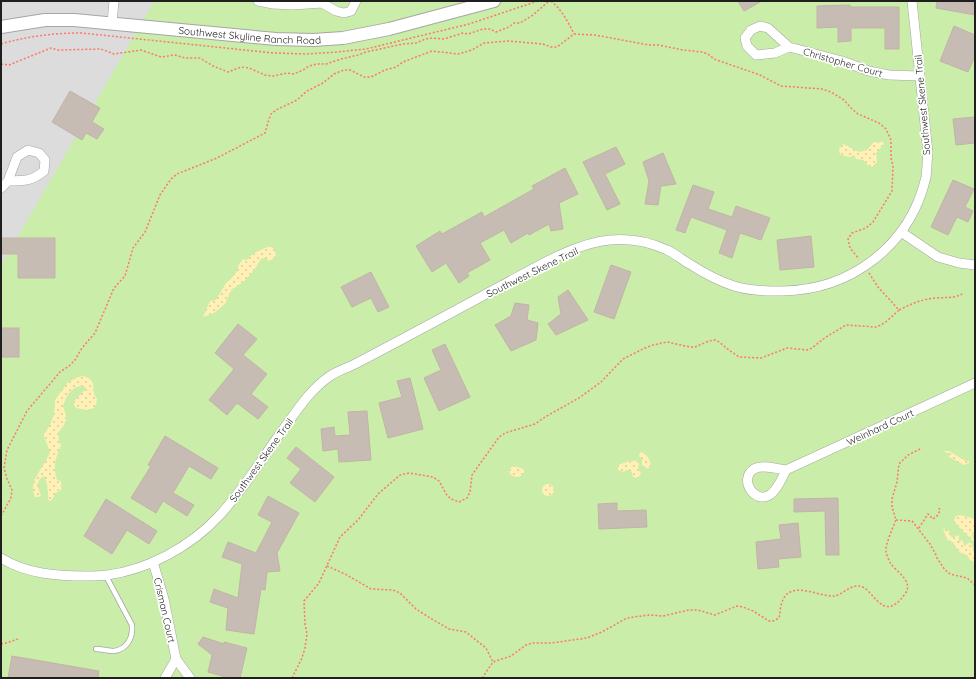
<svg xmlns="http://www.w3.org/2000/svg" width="976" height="679" viewBox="0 0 976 679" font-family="Quicksand,sans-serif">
<defs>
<pattern id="sand-dots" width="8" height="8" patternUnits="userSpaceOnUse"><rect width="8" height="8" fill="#fff0b5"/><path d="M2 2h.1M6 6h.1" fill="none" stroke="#dacd9b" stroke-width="1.8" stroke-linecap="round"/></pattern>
</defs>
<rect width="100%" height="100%" fill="#f1ede5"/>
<!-- residential -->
<polygon fill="#dddcdc" points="1,1 421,1 1,474"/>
<!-- grass -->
<polygon fill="#caeda9" points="154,1 975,1 975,678 1,678 1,266"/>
<!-- sand -->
<g fill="url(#sand-dots)">
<polygon points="874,142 883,142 884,144 876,153 877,162 872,167 869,166 863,160 856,159 854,155 850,157 840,155 839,149 843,144 859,152 867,150"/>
<path d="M270,246L274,249L276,255L273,259L269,261L265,258L261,259C254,271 245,283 232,289L225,304L214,313L203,317L210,301L216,300L226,283L231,279L238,270V266L243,259L247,260C252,252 262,250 270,246Z"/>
<path d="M84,376L90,379L93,383L94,394L97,399L96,405L94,408L86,410L76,408L74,405V401L86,389L84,386C72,385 66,396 63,407C69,420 66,422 58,433L59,442L61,445C55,460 53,465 57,480L61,481V490L58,492L55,493L53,498L51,501L48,500C49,495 47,480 44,476L40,479L37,485L41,495L39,497H35C27,480 46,467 50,451L44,437V434L50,425L54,414L55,400L68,382L78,377Z"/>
<polygon points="944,451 949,451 966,461 969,461 969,463 964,465 949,457 950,454 945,452"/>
<polygon points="642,452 648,457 651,464 648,469 642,465 642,459 639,456 640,453"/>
<polygon points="629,461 636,461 639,462 638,469 641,473 638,478 633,477 631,470 627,470 623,472 618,470 618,465"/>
<path d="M514,466L521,468L524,470V472L521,476C516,478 512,477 509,472L510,468Z"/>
<circle cx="548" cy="490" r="6"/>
<polygon points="960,515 975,519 975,532 973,532 972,536 975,543 958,526 954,520 956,516"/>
<path d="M943,528L949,531L951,537L954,538L957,535L959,536V542L960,543L961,540L963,541L964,546L968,543H971L973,549L975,550V562L970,560L967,555L960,553C956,548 954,540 947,540Z"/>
</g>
<!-- building -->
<g fill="#c6bcb4" stroke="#c3b3a7">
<polygon points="738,1 762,1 744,11"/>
<polygon points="937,1 975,1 975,15 936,8"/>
<polygon points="850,5 850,7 899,7 899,49 885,49 885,28 851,28 851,41 838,42 838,27 817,28 817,6"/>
<polygon points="954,26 975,35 975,56 968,72 940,61"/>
<polygon points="70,91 100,108 92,122 104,129 97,139 86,133 82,140 52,122"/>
<polygon points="975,117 975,143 956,145 953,119"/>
<polygon points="616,147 625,164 605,174 620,204 607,210 583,162"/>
<polygon points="663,153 676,184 661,186 658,205 645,204 649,181 643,162"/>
<polygon points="565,168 578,194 559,203 563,229 551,231 549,224 529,235 528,233 511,243 504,230 480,243 490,260 467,273 469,276 459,283 446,263 432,272 416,246 440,231 442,234 482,212 484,217 534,189 532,186"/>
<polygon points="953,180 974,189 965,207 973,211 968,222 957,217 948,235 931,227"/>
<polygon points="693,185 714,192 708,209 732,217 736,206 770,218 761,240 740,233 732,258 719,253 727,230 691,217 685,233 676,230"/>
<polygon points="811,236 814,267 780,270 777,240"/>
<polygon points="1,238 55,238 55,278 18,278 18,254 1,254"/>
<polygon points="611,265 631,272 614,319 594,312"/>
<polygon points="371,272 389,307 378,312 371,298 352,307 341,287"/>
<polygon points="568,290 588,320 556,335 548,324 561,314 558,297"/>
<polygon points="515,303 529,305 527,320 538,323 536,340 511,351 495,325 511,316"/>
<polygon points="238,324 257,339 243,355 267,374 251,394 268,407 258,419 237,403 227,415 209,400 234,369 215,353"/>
<rect x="1" y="328" width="18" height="29"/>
<polygon points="445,344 470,397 439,411 424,378 441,370 432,350"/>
<polygon points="410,378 423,429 388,438 379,403 402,397 397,381"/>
<polygon points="367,411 371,460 339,462 338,449 323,451 321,429 334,427 335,436 350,435 348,412"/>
<polygon points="165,436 218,468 211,479 189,466 173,493 194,505 187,516 163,501 156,513 131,498 151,466 148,465"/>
<polygon points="296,447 334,477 315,502 290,483 301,469 287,458"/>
<polygon points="268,496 299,513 277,553 280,571 267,572 265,590 261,589 254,634 226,630 228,608 210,602 214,589 238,598 242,564 222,557 228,542 256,553 272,522 258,515"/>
<polygon points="838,498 839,555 826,555 825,511 794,512 794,499"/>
<polygon points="106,499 157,531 149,544 127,530 112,554 84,536"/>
<polygon points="617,503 617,511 646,510 647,527 599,529 598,504"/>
<polygon points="798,523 801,557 778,559 779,567 758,569 756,542 781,539 779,525"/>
<polygon points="203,637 224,644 224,642 247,648 240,678 229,678 208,672 212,655 198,644"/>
<polygon points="12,656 99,671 98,678 8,678"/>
</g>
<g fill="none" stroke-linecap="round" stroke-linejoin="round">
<defs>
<path id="service" d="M96,649C101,649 109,651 114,651C128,649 133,637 132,625L106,576"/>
<g id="minor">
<polyline points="258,1 273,4 293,5 322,3 336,11 344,13 351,11 356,1"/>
<polyline points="112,23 114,1"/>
<polyline points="789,47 775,53 756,55 747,46 745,38 751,30 760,26 768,28 789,47 842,61 869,71 889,75 920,76"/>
<path d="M1,188L8,181L17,157L28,150L39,153L45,160L44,171C32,181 24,181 8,181"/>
<polyline points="901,232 938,257 959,263 975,265"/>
<path d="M786,470C782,478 778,489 771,494C755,506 738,479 754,469C763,464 777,469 786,470L975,383"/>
<path d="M1,558C27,574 56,576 86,576C93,576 100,576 107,575C147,570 190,547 218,517C241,493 259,463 279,435C295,414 308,391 330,376C337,371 347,368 355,364C403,339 451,313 499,287C531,270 574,243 610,240C629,238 650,242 667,250C674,253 681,259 688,263C702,272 718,281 734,286C749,291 767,291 782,291C851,290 910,246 926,177C927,170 927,161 928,153L912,1"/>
<polyline points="153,562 164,599 176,659 190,678"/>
<polyline points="165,678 176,659"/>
</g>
<g id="tertiary">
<path id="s1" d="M1,27L45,20H74L276,39L313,40L343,38L389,29L494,1"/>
</g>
</defs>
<!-- service casing -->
<use href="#service" stroke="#a6a6a6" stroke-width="6"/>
<!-- minor casing -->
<use href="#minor" stroke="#a6a6a6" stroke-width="10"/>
<!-- tertiary casing -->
<use href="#tertiary" stroke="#a6a6a6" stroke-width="14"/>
<!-- path -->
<g stroke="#ff7868" stroke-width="1.5" stroke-dasharray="2 2" stroke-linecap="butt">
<path d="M551,1C562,10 568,22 574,34"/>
<path d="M1,44C28,36 54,33 82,33L273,53L306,54L337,52L366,49L469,24L538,1"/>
<polyline points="1,64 9,65 51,48 58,50 101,49 114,54 141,50 161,57 175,55 185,58 200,58 213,66 228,72 241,67 249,68 265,75 273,76 287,73 294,74 303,70 309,66 317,64 326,64 341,59 358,55 366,52 403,44 416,43 423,40 430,38 444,39 463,33 468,34 483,29 490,29 496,32 509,27 514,23 520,23 533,15 549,1"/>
<path d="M869,273L878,287L899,310C911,304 922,299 936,298C946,297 954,299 964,293"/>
<polyline points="1,516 11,498 12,490 7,479 4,468 7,450 27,411 60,372 69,366 75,360 82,348 95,333 114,288 125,276 133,248 145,232 160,195 171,179 177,174 217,158 265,133 269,119 271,114 276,110 297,100 307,91 323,83 334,74 344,70 350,70 364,77 371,77 385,70 396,67 403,62 432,51 458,54 472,50 484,43 508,41 543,44 551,47 557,47 574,34 595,35 649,45 658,45 683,50 702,52 708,54 714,59 760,75 781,86 822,89 831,92 844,100 851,108 858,114 879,123 886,129 891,140 891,158 893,166 892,191 873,222 866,228 852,233 848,239 850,248 859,259"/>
<polyline points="896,520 912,521 930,544 936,555 937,558 945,570 950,574 967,578 975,585"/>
<polyline points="919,528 928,514 933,519 938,515 940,510 939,508"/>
<polyline points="327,566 345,574 371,589 393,590 400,593 416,609 430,618 449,629 466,632 486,648 493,662"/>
<polyline points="1,644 6,643 18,639"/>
<polyline points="292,678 302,658 305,648 307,634 305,624 304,601 319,583 340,537 358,520 378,494 400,475 409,473 433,477 439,481 446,494 451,499 459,502 467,498 470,492 472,475 499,437 505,433 535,424 545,417 579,398 601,382 623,359 645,348 653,345 667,342 690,347 695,347 709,341 715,340 719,342 729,350 739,357 761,358 787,348 807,350 812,348 826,337 846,325 876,327 881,325 887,321 899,310"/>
<path d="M482,678L493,662L511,656L526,645L532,643H551L587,638L602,632L627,618L649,615L663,616L689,610H698L715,615L737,606L743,607L753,611L769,621H773L779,618C780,614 780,610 781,606C787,577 817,597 834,596C842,595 850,585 859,586C874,587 882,626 905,594C914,582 897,572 891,564C889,561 887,556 886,552C885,545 893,527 896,520L892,507V499L897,482L899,464L908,455L922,448"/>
</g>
<!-- service -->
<use href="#service" stroke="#fff" stroke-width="4.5"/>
<!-- minor -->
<use href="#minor" stroke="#fff" stroke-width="9"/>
<!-- tertiary -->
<use href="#tertiary" stroke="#fff" stroke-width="12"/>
</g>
<g text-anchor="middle" stroke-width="3.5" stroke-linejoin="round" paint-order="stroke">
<!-- street labels -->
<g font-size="10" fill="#1f1f1f" stroke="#fff">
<text dy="4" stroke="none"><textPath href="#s1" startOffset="250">Southwest Skyline Ranch Road</textPath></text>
<text transform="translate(843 62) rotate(16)" y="4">Christopher Court</text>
<text transform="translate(922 105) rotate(-95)" y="4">Southwest Skene Trail</text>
<text transform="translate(532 272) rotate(-26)" y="4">Southwest Skene Trail</text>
<text transform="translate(880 427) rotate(-25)" y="4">Weinhard Court</text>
<text transform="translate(261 460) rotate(-54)" y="4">Southwest Skene Trail</text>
<text transform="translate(165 610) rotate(77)" y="4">Crisman Court</text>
</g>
</g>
<!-- border -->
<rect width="976" height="679" fill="none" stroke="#1f1f1f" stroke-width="4"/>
</svg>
